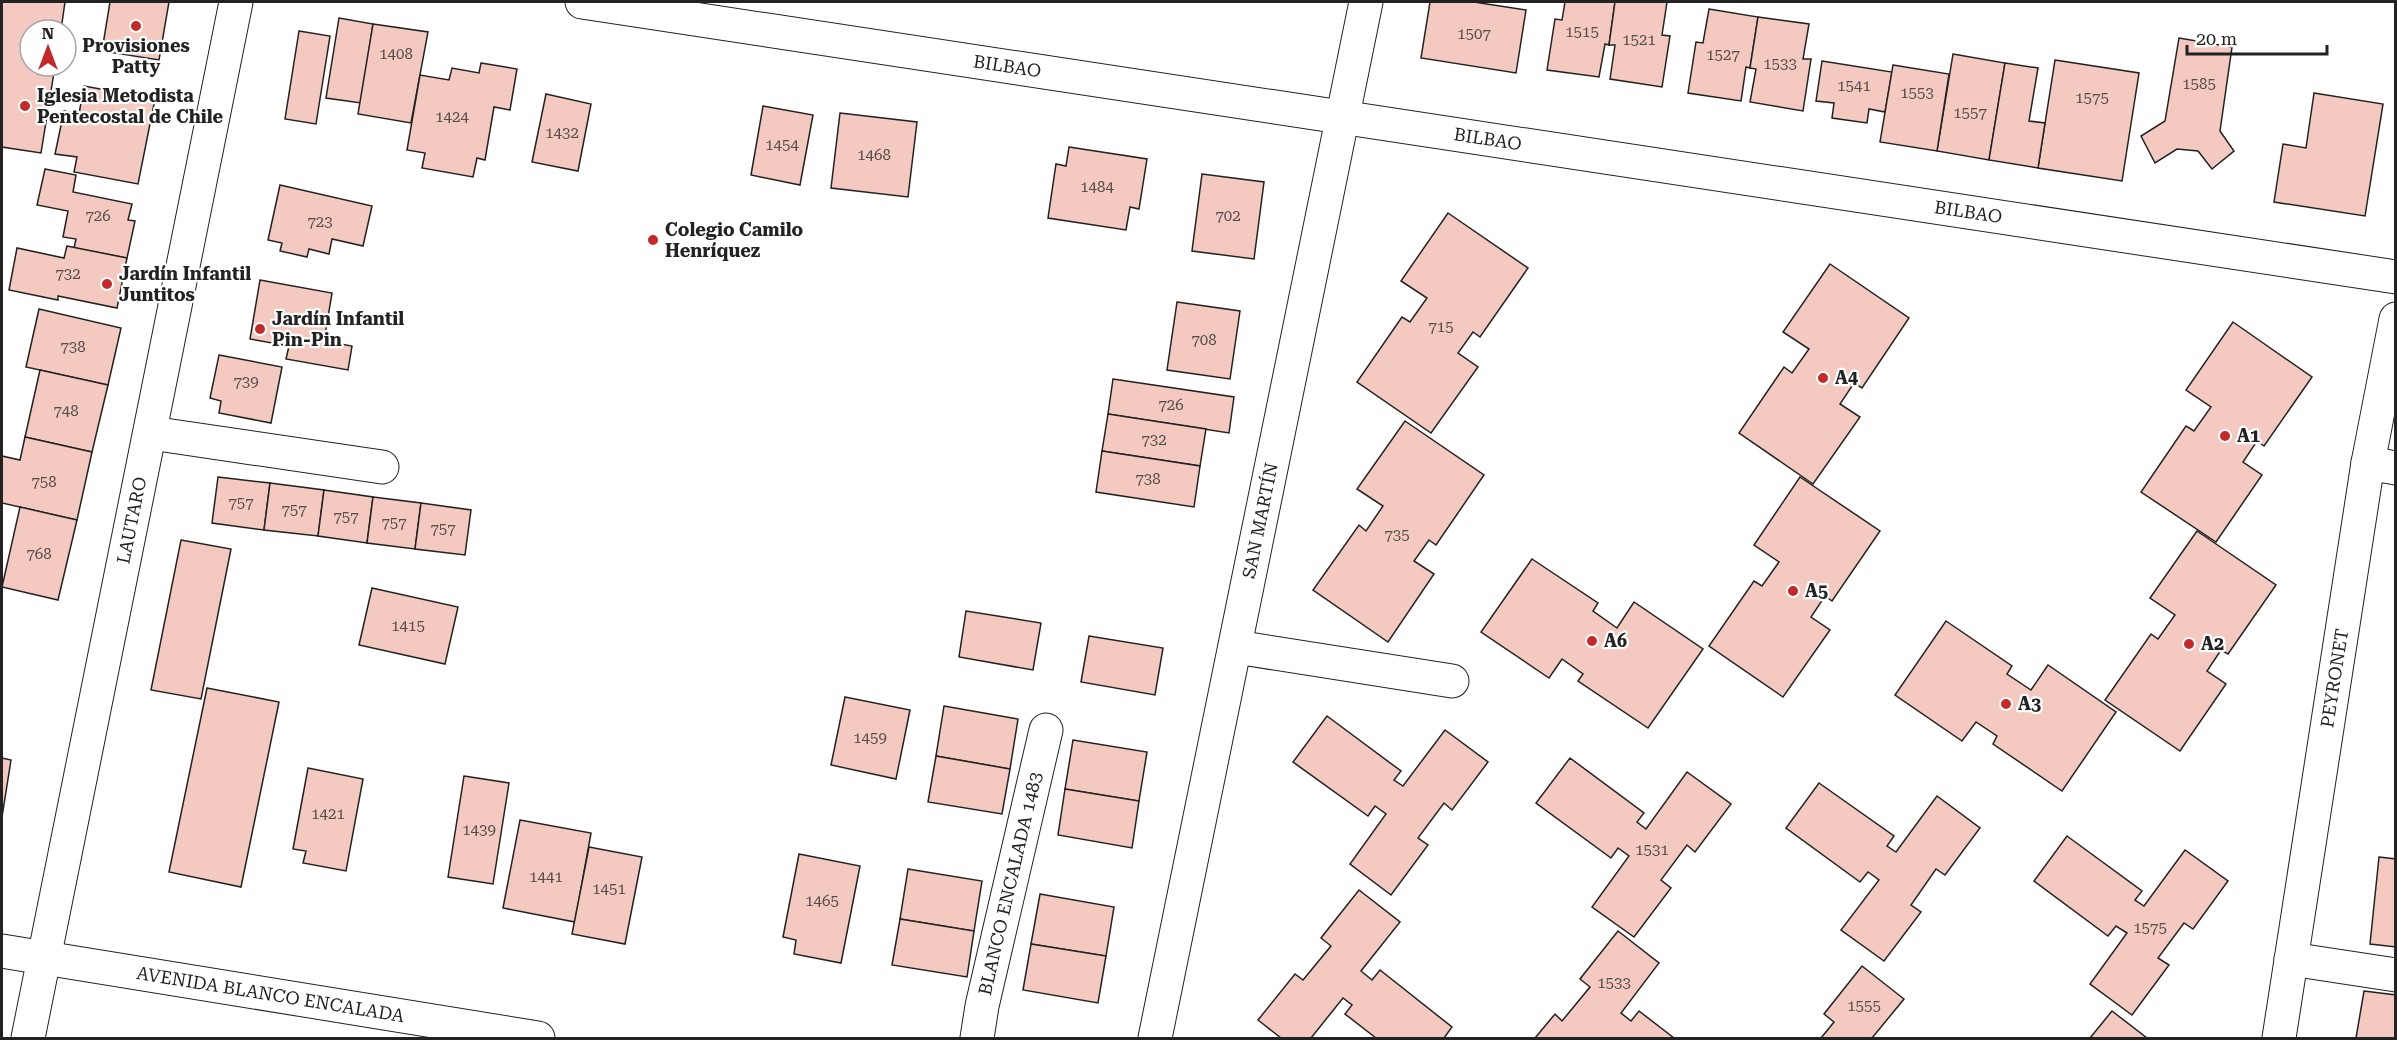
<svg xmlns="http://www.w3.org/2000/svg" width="2397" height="1040" viewBox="0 0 2397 1040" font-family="'Roboto Serif',serif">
<rect width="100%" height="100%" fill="#fff"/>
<!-- building -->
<g fill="#f3c9c0" stroke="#222" stroke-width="1.5">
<polygon points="2,2 65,2 61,30 30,30 30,66 55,66 41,153 2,147"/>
<polygon points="110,2 169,2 159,60 102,51"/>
<polygon points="1430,2 1474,2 1526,10 1516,73 1421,58"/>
<polygon points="1565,2 1615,2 1609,45 1605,44 1599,77 1547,70 1555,19 1562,20"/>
<polygon points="1615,2 1667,2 1662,35 1670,36 1662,87 1610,79 1615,45 1609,45"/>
<polygon points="1709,9 1758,17 1750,68 1746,67 1741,101 1688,93 1696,42 1703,43"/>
<polygon points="1758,17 1809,24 1803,59 1811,59 1803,111 1750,102 1756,69 1750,68"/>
<polygon points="339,18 373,24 361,103 326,98"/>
<polygon points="373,24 428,32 411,123 358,114"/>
<polygon points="299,31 330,36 316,124 285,119"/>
<polygon points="2179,38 2232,47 2220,131 2234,151 2212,169 2198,151 2177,149 2155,163 2141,136 2165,121"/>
<polygon points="1953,54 2005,63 1989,160 1937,151"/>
<polygon points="2055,60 2139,73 2122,181 2038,168"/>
<polygon points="1822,61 1892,72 1885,112 1869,109 1867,123 1832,118 1834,103 1816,101"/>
<polygon points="481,63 517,69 510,110 494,107 485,160 477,158 473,177 422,168 425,153 407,150 420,75 449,80 452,68 479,73"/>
<polygon points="2005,63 2038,68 2029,121 2045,123 2038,168 1989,160"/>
<polygon points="1893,65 1949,74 1937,151 1880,142"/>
<polygon points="84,86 155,99 138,184 74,172 77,157 55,154 64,111 79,114"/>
<polygon points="2314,93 2383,104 2365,216 2274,202 2283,144 2306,148"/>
<polygon points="546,94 591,104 578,171 532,162"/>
<polygon points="763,106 813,115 800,185 751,175"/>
<polygon points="840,113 917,122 908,197 831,188"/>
<polygon points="1069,147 1147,159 1139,209 1130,207 1126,230 1048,218 1056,164 1066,166"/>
<polygon points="45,169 76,175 73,192 132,204 128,220 135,221 127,258 74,248 76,239 63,237 68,211 37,205"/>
<polygon points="1202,174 1264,182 1254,259 1192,251"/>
<polygon points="280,185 372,206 363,246 332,239 329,254 309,249 307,257 280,251 282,243 268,240"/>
<polygon points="1448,213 1528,268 1480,337 1473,332 1458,353 1478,367 1431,433 1357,382 1402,317 1410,322 1427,298 1401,281"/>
<polygon points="67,246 127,258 117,308 58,296 58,300 9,290 17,248 64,258"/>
<polygon points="1830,264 1909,318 1862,388 1854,383 1840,404 1860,417 1813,484 1739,433 1784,367 1792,373 1809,349 1783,332"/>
<polygon points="260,280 332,293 324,341 352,346 348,370 286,359 289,346 250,339"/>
<polygon points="1177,302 1240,311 1230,379 1167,370"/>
<polygon points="39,309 121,328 108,385 26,367"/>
<polygon points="2233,322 2312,377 2264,446 2257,441 2243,462 2262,475 2216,542 2141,492 2186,426 2194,431 2211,407 2186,390"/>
<polygon points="219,355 282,367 271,423 219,413 221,401 210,398"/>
<polygon points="40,370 108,385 92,452 25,437"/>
<polygon points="1113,379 1234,397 1229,433 1108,414"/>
<polygon points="1108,414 1206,429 1200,466 1102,451"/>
<polygon points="1405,421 1484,475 1436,545 1429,540 1414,561 1434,574 1388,642 1313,590 1359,525 1366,531 1383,506 1357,489"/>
<polygon points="25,437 92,452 77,520 2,503 2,456 20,460"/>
<polygon points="1102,451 1200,466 1194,507 1096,492"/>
<polygon points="218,477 270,483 264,530 212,523"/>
<polygon points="1800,477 1880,531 1832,601 1825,596 1811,617 1830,630 1783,697 1709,646 1754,581 1762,586 1779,562 1754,545"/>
<polygon points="270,483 324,490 318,536 264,530"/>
<polygon points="324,490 373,497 367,543 318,536"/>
<polygon points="373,497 421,503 415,549 367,543"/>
<polygon points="421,503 471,510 465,555 415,549"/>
<polygon points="20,507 77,520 58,600 2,587"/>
<polygon points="2197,531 2276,585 2228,654 2221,650 2207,671 2226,684 2180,751 2105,700 2151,634 2158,639 2175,615 2150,598"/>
<polygon points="181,540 231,549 201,699 151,690"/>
<polygon points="1532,559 1598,603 1593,611 1617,628 1634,602 1703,649 1648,728 1578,681 1583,674 1562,659 1549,678 1481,632"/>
<polygon points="372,588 458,607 445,664 359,645"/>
<polygon points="966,611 1041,623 1033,670 959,657"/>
<polygon points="1946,621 2012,666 2007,674 2031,690 2048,665 2116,712 2062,791 1993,744 1997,736 1976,722 1962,741 1895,695"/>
<polygon points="1089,636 1163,648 1155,695 1081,682"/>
<polygon points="207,688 279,702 241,887 169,872"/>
<polygon points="845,697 910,710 896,779 831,765"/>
<polygon points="944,706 1018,719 1010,769 936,756"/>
<polygon points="1327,716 1401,771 1394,780 1403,786 1445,730 1488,762 1452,810 1444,803 1418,838 1428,845 1391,895 1350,864 1386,814 1375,806 1368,816 1293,762"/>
<polygon points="1073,740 1147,752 1139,801 1065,789"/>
<polygon points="936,756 1010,769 1002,814 928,802"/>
<polygon points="2,758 11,760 2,817"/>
<polygon points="1570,758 1644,813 1637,822 1646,829 1687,772 1731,804 1695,852 1687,845 1661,880 1671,888 1634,937 1592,907 1629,856 1618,848 1611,858 1536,803"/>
<polygon points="308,768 363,779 346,871 303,863 306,851 293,849"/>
<polygon points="464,776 509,783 493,884 448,877"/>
<polygon points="1819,783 1894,836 1887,846 1896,852 1937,796 1980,828 1945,875 1936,869 1911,905 1921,912 1884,961 1841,930 1879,880 1868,872 1860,882 1786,828"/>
<polygon points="1065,789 1139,801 1132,848 1058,835"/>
<polygon points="520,820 591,833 575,922 503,908"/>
<polygon points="2067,836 2142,891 2135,900 2144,906 2185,850 2228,881 2193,929 2184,923 2158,958 2169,965 2132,1015 2090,984 2127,933 2116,926 2108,936 2034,881"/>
<polygon points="589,847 642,857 625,944 572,934"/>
<polygon points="799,854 860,866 841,963 794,954 796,940 783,937"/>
<polygon points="2379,857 2396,859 2396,947 2370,944"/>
<polygon points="908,869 982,881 974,931 900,919"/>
<polygon points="1359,890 1400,922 1361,971 1372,980 1380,970 1452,1027 1444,1038 1376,1038 1345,1014 1352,1005 1343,998 1311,1038 1281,1038 1258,1020 1295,974 1303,980 1331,946 1321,938"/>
<polygon points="1040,894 1114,907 1106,956 1031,944"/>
<polygon points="900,919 974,931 967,977 892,965"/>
<polygon points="1618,931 1659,963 1621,1013 1631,1021 1639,1011 1674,1038 1535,1038 1555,1014 1562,1021 1590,987 1580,979"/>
<polygon points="1031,944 1106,956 1098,1003 1023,990"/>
<polygon points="1862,966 1904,999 1872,1038 1821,1038 1834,1022 1824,1014"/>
<polygon points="2364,991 2396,995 2396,1038 2356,1038"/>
<polygon points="2112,1011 2147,1038 2090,1038"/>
</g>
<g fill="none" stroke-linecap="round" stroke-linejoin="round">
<defs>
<g id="minor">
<path id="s1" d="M582,2L2396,277"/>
<polyline points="151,433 382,467"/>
<polyline points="2368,463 2396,468"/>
<polyline points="1236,647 1452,681"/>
<path id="s2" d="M2,951L538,1038"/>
<polyline points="2291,959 2396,975"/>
<path id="s3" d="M977,1038L982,1006L1046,730"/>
<path id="s4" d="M1155,1038L1366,2"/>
<path id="s5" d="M2279,1038L2368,463L2396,319"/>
</g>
<g id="major">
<path id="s6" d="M28,1038L236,2"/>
</g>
</defs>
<!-- minor casing -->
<use href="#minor" stroke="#222" stroke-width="35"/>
<!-- major casing -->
<use href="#major" stroke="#222" stroke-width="35"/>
<!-- minor -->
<use href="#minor" stroke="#fff" stroke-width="33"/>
<!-- major -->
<use href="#major" stroke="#fff" stroke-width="33"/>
</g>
<!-- markers -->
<g fill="#c62828" stroke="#fff" stroke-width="2">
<circle cx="136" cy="26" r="6"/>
<circle cx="25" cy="106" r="6"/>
<circle cx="653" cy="240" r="6"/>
<circle cx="107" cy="284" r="6"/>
<circle cx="260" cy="329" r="6"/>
<circle cx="1823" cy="378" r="6"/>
<circle cx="2225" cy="436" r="6"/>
<circle cx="1793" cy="591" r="6"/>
<circle cx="1592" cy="641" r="6"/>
<circle cx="2189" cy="644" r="6"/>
<circle cx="2006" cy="704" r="6"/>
</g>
<g text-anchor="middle" stroke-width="4.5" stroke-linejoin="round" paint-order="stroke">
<!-- number labels -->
<g font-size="15" fill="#564c4a">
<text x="1582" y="37">1515</text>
<text x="1474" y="39">1507</text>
<text x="1639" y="45">1521</text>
<text x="396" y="59">1408</text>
<text x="1723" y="60">1527</text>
<text x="1780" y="69">1533</text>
<text x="2199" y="89">1585</text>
<text x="1854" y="91">1541</text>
<text x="1917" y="98">1553</text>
<text x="2092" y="103">1575</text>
<text x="1970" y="118">1557</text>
<text x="452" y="122">1424</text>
<text x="562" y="138">1432</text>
<text x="782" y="150">1454</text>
<text x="874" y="160">1468</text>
<text x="1097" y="192">1484</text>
<text x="98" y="221">726</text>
<text x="1228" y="221">702</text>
<text x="320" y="227">723</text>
<text x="68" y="279">732</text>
<text x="1441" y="332">715</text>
<text x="1204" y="345">708</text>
<text x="73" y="352">738</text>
<text x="246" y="387">739</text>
<text x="1171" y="410">726</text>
<text x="66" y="416">748</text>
<text x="1154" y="445">732</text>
<text x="1148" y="484">738</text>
<text x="44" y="487">758</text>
<text x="241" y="508">757</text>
<text x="294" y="515">757</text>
<text x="346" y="522">757</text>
<text x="394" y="528">757</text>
<text x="443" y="534">757</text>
<text x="1397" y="540">735</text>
<text x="39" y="559">768</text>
<text x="408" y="631">1415</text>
<text x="870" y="743">1459</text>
<text x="328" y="819">1421</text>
<text x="479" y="835">1439</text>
<text x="1652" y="855">1531</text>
<text x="546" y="882">1441</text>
<text x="609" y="894">1451</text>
<text x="822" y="906">1465</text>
<text x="2150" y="933">1575</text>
<text x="1614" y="988">1533</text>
<text x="1864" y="1011">1555</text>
</g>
<!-- poi labels -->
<g font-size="18" font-weight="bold" fill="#222" stroke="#fff" text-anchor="start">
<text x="136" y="52" text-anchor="middle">Provisiones<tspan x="136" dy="21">Patty</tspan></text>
<text x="37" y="102">Iglesia Metodista<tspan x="37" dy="21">Pentecostal de Chile</tspan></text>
<text x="665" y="236">Colegio Camilo<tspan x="665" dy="21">Henríquez</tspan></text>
<text x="119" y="280">Jardín Infantil<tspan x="119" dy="21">Juntitos</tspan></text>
<text x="272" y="325">Jardín Infantil<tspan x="272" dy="21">Pin-Pin</tspan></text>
<text x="1835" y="384">A4</text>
<text x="2237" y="442">A1</text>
<text x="1805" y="597">A5</text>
<text x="1604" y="647">A6</text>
<text x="2201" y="650">A2</text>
<text x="2018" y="710">A3</text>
</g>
<!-- street labels -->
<g font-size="18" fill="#222" stroke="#fff">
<text dy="6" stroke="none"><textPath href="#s1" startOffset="430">BILBAO</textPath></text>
<text dy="6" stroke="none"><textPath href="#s1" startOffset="916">BILBAO</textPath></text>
<text dy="6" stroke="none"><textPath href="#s1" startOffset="1402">BILBAO</textPath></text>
<text dy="6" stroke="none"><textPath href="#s6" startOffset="528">LAUTARO</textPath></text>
<text dy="6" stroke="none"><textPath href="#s4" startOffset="528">SAN MARTÍN</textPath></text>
<text dy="6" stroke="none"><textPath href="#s5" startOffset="364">PEYRONET</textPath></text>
<text dy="6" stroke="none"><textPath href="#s3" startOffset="158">BLANCO ENCALADA 1483</textPath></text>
<text dy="6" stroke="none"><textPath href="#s2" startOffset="272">AVENIDA BLANCO ENCALADA</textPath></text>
</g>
</g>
<!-- border -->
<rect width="2397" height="1040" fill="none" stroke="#222222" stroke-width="6"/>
<!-- north arrow -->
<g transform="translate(48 48)"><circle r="28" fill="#ffffff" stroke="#a7a7a7" stroke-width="1.5"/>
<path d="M0-4.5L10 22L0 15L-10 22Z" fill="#c62828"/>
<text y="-9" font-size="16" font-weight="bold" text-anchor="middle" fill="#222222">N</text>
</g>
<!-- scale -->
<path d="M2187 45v9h140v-9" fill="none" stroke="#222222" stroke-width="3"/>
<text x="2196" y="45" font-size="18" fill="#222222" stroke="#ffffff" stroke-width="4.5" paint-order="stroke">20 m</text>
</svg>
